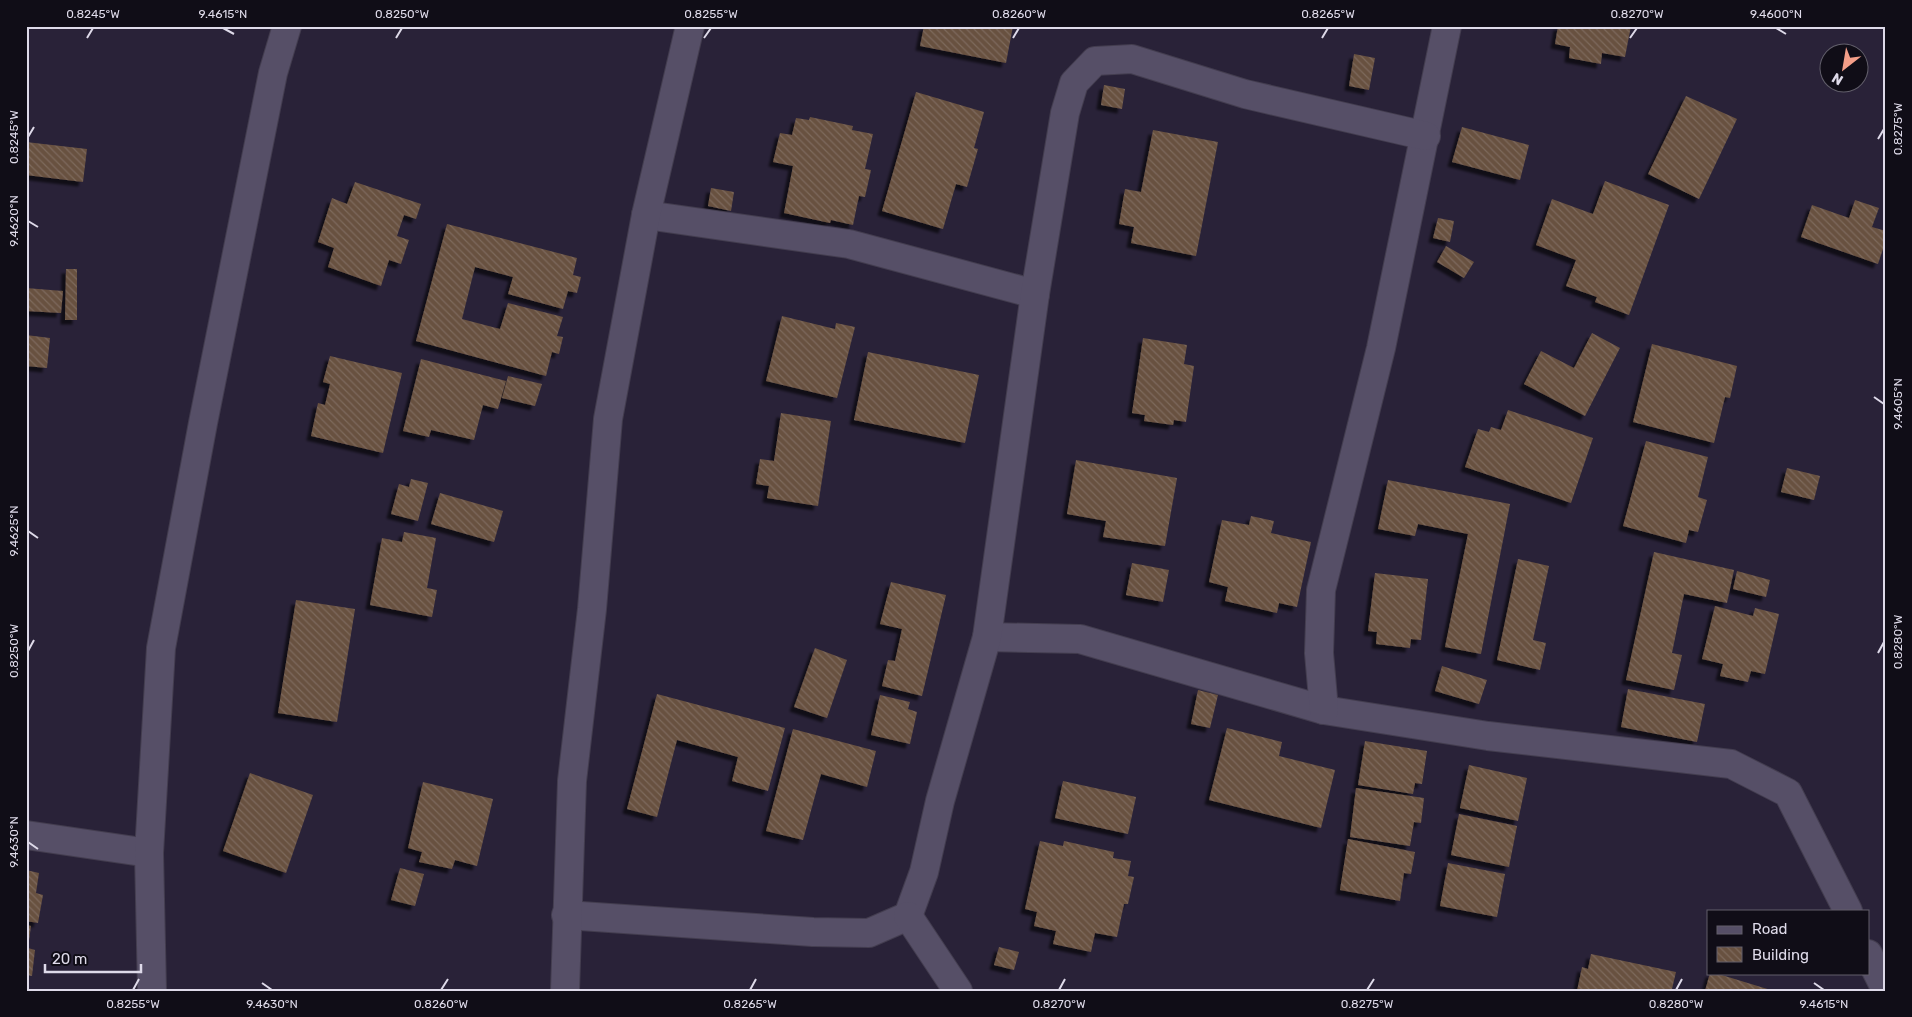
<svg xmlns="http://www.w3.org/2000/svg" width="1912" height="1017" viewBox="0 0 1912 1017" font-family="Rubik,sans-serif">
<defs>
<pattern id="building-back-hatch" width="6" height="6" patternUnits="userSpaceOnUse" patternTransform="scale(1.25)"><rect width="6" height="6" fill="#685140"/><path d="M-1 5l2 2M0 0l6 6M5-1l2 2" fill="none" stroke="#7d695c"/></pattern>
<filter id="shadow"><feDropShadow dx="-4.5" dy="4.5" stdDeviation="1" flood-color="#0009"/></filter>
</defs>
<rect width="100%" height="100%" fill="#292238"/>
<!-- building -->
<g fill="url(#building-back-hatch)" filter="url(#shadow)">
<polygon points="924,26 1013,26 1006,63 920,46"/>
<polygon points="1558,26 1631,26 1625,57 1602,53 1601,64 1569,58 1570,47 1555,44"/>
<polygon points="1354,54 1375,58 1369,90 1349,86"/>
<polygon points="1104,85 1125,89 1122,109 1101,105"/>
<polygon points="916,92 984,112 974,148 978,149 967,187 956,184 943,229 882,211"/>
<polygon points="1686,96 1737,119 1699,199 1648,174"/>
<polygon points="810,117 853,126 852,130 873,134 865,169 871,170 865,197 859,196 853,225 831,220 830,223 784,213 793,166 773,162 780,133 792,135 796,118 809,120"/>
<polygon points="1462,127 1529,145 1520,180 1452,162"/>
<polygon points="1153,130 1218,142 1196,256 1131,243 1134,227 1119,224 1125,189 1141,192"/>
<polygon points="26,142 87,149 83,182 26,175"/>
<polygon points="1605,181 1669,205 1629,315 1595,302 1597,297 1566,286 1576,260 1536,245 1552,199 1593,214"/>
<polygon points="355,182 421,204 416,219 404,215 397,236 409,240 401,264 389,260 381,286 328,267 334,248 318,242 332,198 347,204"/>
<polygon points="711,188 734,192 731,211 708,206"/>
<polygon points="1855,200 1879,208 1872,227 1886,231 1886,240 1878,264 1801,237 1812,205 1849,218"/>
<polygon points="1438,218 1454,221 1450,242 1433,238"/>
<polygon points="447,224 577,258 573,275 581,277 577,293 568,291 563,309 508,294 513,277 475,267 462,319 500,329 508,303 563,317 557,336 563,337 559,354 552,352 546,376 416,341"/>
<polygon points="1446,246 1474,262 1464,278 1437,262"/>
<polygon points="66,269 77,269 77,320 65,320"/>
<polygon points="26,288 63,291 61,313 26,311"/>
<polygon points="782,316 835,329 836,323 855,327 837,398 766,381"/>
<polygon points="1592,333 1620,348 1585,416 1524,384 1541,351 1574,368"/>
<polygon points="26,335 50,338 47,368 26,366"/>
<polygon points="1143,338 1187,345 1184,364 1194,366 1186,422 1174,420 1173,425 1144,421 1145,415 1132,413"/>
<polygon points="1652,344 1737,366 1730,398 1725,397 1714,443 1633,422"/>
<polygon points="868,352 979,375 965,443 854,420"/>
<polygon points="330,356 402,373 383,453 311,436 318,403 325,405 330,384 323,382"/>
<polygon points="421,359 506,381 498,409 483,405 474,440 431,430 429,437 403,431"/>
<polygon points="508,376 542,384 535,406 502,398"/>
<polygon points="1508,410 1593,438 1571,503 1465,467 1478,429 1489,432 1491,427 1501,430"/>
<polygon points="781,413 831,421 818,506 767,498 769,486 756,484 760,459 774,461"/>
<polygon points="1646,441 1708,457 1698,497 1707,500 1698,532 1689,530 1686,543 1623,526"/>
<polygon points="1076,460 1177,478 1165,546 1103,537 1106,521 1067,514"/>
<polygon points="1787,468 1820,476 1814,500 1781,492"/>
<polygon points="411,479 428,483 418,521 391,514 399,484 409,487"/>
<polygon points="1388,480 1510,504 1481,654 1445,647 1468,534 1418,524 1415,536 1378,529"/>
<polygon points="440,493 503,511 494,542 431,524"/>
<polygon points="1251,516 1274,521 1271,533 1311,542 1297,607 1279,603 1277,613 1225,601 1228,587 1209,582 1222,520 1249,525"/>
<polygon points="404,532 436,538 427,588 437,590 432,617 370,605 382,538 402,542"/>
<polygon points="1654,552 1734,570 1727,603 1684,594 1672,653 1682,655 1674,690 1626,680"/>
<polygon points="1518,559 1549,566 1533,640 1546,643 1540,670 1497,660"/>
<polygon points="1132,563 1169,570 1163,602 1126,595"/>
<polygon points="1737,571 1770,580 1766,597 1733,589"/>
<polygon points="1375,573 1428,579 1421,640 1411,639 1410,648 1376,644 1377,632 1368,631"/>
<polygon points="891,582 946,595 922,696 882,686 888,660 895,661 902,629 880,624"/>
<polygon points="296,600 355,609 337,722 278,713"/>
<polygon points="1715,606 1753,616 1755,608 1779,614 1765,674 1751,671 1748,682 1720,676 1723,664 1702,659"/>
<polygon points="815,648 847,660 827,718 794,707"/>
<polygon points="1442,666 1487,680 1479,704 1435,691"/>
<polygon points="1628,689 1705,704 1697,742 1621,727"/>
<polygon points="1198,690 1218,695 1210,728 1191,724"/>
<polygon points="657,694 785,728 768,791 732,781 738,757 677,740 657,817 627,809"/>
<polygon points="880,695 910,702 908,709 917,712 910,744 871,735"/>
<polygon points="1227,728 1282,742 1279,756 1335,770 1321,828 1209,800"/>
<polygon points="793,729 876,751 867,787 821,774 803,840 766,831"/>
<polygon points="1365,741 1427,751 1422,784 1415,783 1413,794 1358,785"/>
<polygon points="1469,765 1527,778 1518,821 1460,808"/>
<polygon points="250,773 313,795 286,873 223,851"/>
<polygon points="1063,781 1136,797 1128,834 1055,818"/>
<polygon points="423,782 493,799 477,866 455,860 452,869 419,862 422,852 408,848"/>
<polygon points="1356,788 1424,798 1421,823 1414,822 1410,846 1350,837"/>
<polygon points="1459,814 1517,826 1509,867 1451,855"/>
<polygon points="1348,839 1415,852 1411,874 1404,873 1400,901 1340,890"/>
<polygon points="1040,841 1063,846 1064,841 1114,852 1113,858 1131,861 1128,876 1134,877 1128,904 1124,904 1117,937 1095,933 1091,952 1053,944 1056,931 1034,926 1037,912 1025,909"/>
<polygon points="1448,863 1505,874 1497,917 1440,906"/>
<polygon points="400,868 424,874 415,906 391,900"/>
<polygon points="26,870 39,873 36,893 43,895 38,923 26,921"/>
<polygon points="26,925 31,926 28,948 35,950 32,976 26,975"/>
<polygon points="999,947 1019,952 1014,970 994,965"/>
<polygon points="1591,954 1676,972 1672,989 1675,991 1577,991 1582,967 1588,969"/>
<polygon points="1710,973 1715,973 1774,991 1705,991"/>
</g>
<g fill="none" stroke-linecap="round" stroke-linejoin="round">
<defs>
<g id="minor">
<polyline points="646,215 849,244 1035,294"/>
<polyline points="987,637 1080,639 1324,710 1488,736 1731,764 1788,793 1848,911"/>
<polyline points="1324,710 1319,653 1321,590 1381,348 1447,26"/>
<polyline points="26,835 149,853"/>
<polyline points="566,915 813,932 869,933 908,916 924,872 940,801 987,637 1035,294 1065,113 1074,83 1095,61 1132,59 1245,94 1426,136"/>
<polyline points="908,916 958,991"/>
<polyline points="1868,954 1886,990"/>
<polyline points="152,991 149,853 161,648 203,423 273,73 287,26"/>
<polyline points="565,991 572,781 592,609 608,419 646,215 690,26"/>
</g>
</defs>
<!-- minor casing -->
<use href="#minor" stroke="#433d4f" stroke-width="30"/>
<!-- minor -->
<use href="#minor" stroke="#564f67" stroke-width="28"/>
</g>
<!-- ticks -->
<path fill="none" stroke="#dedae9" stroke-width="2" d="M223,28L234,34M1776,28L1786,34M87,38L93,28M396,38L402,28M704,38L711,28M1013,38L1019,28M1322,38L1328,28M1630,38L1637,28M28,137L34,127M1878,139L1884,129M28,221L38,227M1874,397L1884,404M28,531L38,538M28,651L34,640M1878,653L1884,642M28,842L38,849M262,983L272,990M1814,983L1824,990M133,990L139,979M441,990L448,979M750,990L756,979M1059,990L1065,979M1367,990L1374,979M1676,990L1682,979"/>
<!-- border -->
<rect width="1912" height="1017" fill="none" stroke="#100d17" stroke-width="55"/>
<!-- legend -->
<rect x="1707" y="910" width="162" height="65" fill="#100d17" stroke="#625f6b"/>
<rect x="1717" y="926" width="25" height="8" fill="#564f67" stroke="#625f6b"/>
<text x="1752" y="934" font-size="15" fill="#dedae9">Road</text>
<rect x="1717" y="947" width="25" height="15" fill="url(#building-back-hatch)" stroke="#625f6b"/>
<text x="1752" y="960" font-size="15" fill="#dedae9">Building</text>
<!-- north arrow -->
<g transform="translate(1844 68) rotate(211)"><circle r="24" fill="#100d17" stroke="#625f6b"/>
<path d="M0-4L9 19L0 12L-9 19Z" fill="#f49e89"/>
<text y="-8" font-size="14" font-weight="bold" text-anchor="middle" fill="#dedae9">N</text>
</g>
<!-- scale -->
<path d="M45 964v8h96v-8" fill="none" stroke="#dedae9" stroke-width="2.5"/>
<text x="52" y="964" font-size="15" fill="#dedae9" stroke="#100d17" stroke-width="4" paint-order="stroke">20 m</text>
<rect x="28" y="28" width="1856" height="962" fill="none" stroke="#dedae9" stroke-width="2"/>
<g font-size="12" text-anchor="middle" fill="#dedae9">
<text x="93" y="18">0.8245°W</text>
<text x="223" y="18">9.4615°N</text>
<text x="402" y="18">0.8250°W</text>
<text x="711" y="18">0.8255°W</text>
<text x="1019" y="18">0.8260°W</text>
<text x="1328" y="18">0.8265°W</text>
<text x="1637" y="18">0.8270°W</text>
<text x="1776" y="18">9.4600°N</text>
<text transform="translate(1898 129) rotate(-90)" y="4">0.8275°W</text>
<text transform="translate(14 137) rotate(-90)" y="4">0.8245°W</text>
<text transform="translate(14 221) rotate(-90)" y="4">9.4620°N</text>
<text transform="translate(1898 404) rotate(-90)" y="4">9.4605°N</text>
<text transform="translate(14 531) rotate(-90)" y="4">9.4625°N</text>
<text transform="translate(1898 642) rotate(-90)" y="4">0.8280°W</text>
<text transform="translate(14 651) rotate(-90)" y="4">0.8250°W</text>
<text transform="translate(14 842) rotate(-90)" y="4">9.4630°N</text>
<text x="133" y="1008">0.8255°W</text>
<text x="272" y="1008">9.4630°N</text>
<text x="441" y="1008">0.8260°W</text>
<text x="750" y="1008">0.8265°W</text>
<text x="1059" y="1008">0.8270°W</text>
<text x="1367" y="1008">0.8275°W</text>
<text x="1676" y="1008">0.8280°W</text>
<text x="1824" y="1008">9.4615°N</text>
</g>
</svg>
